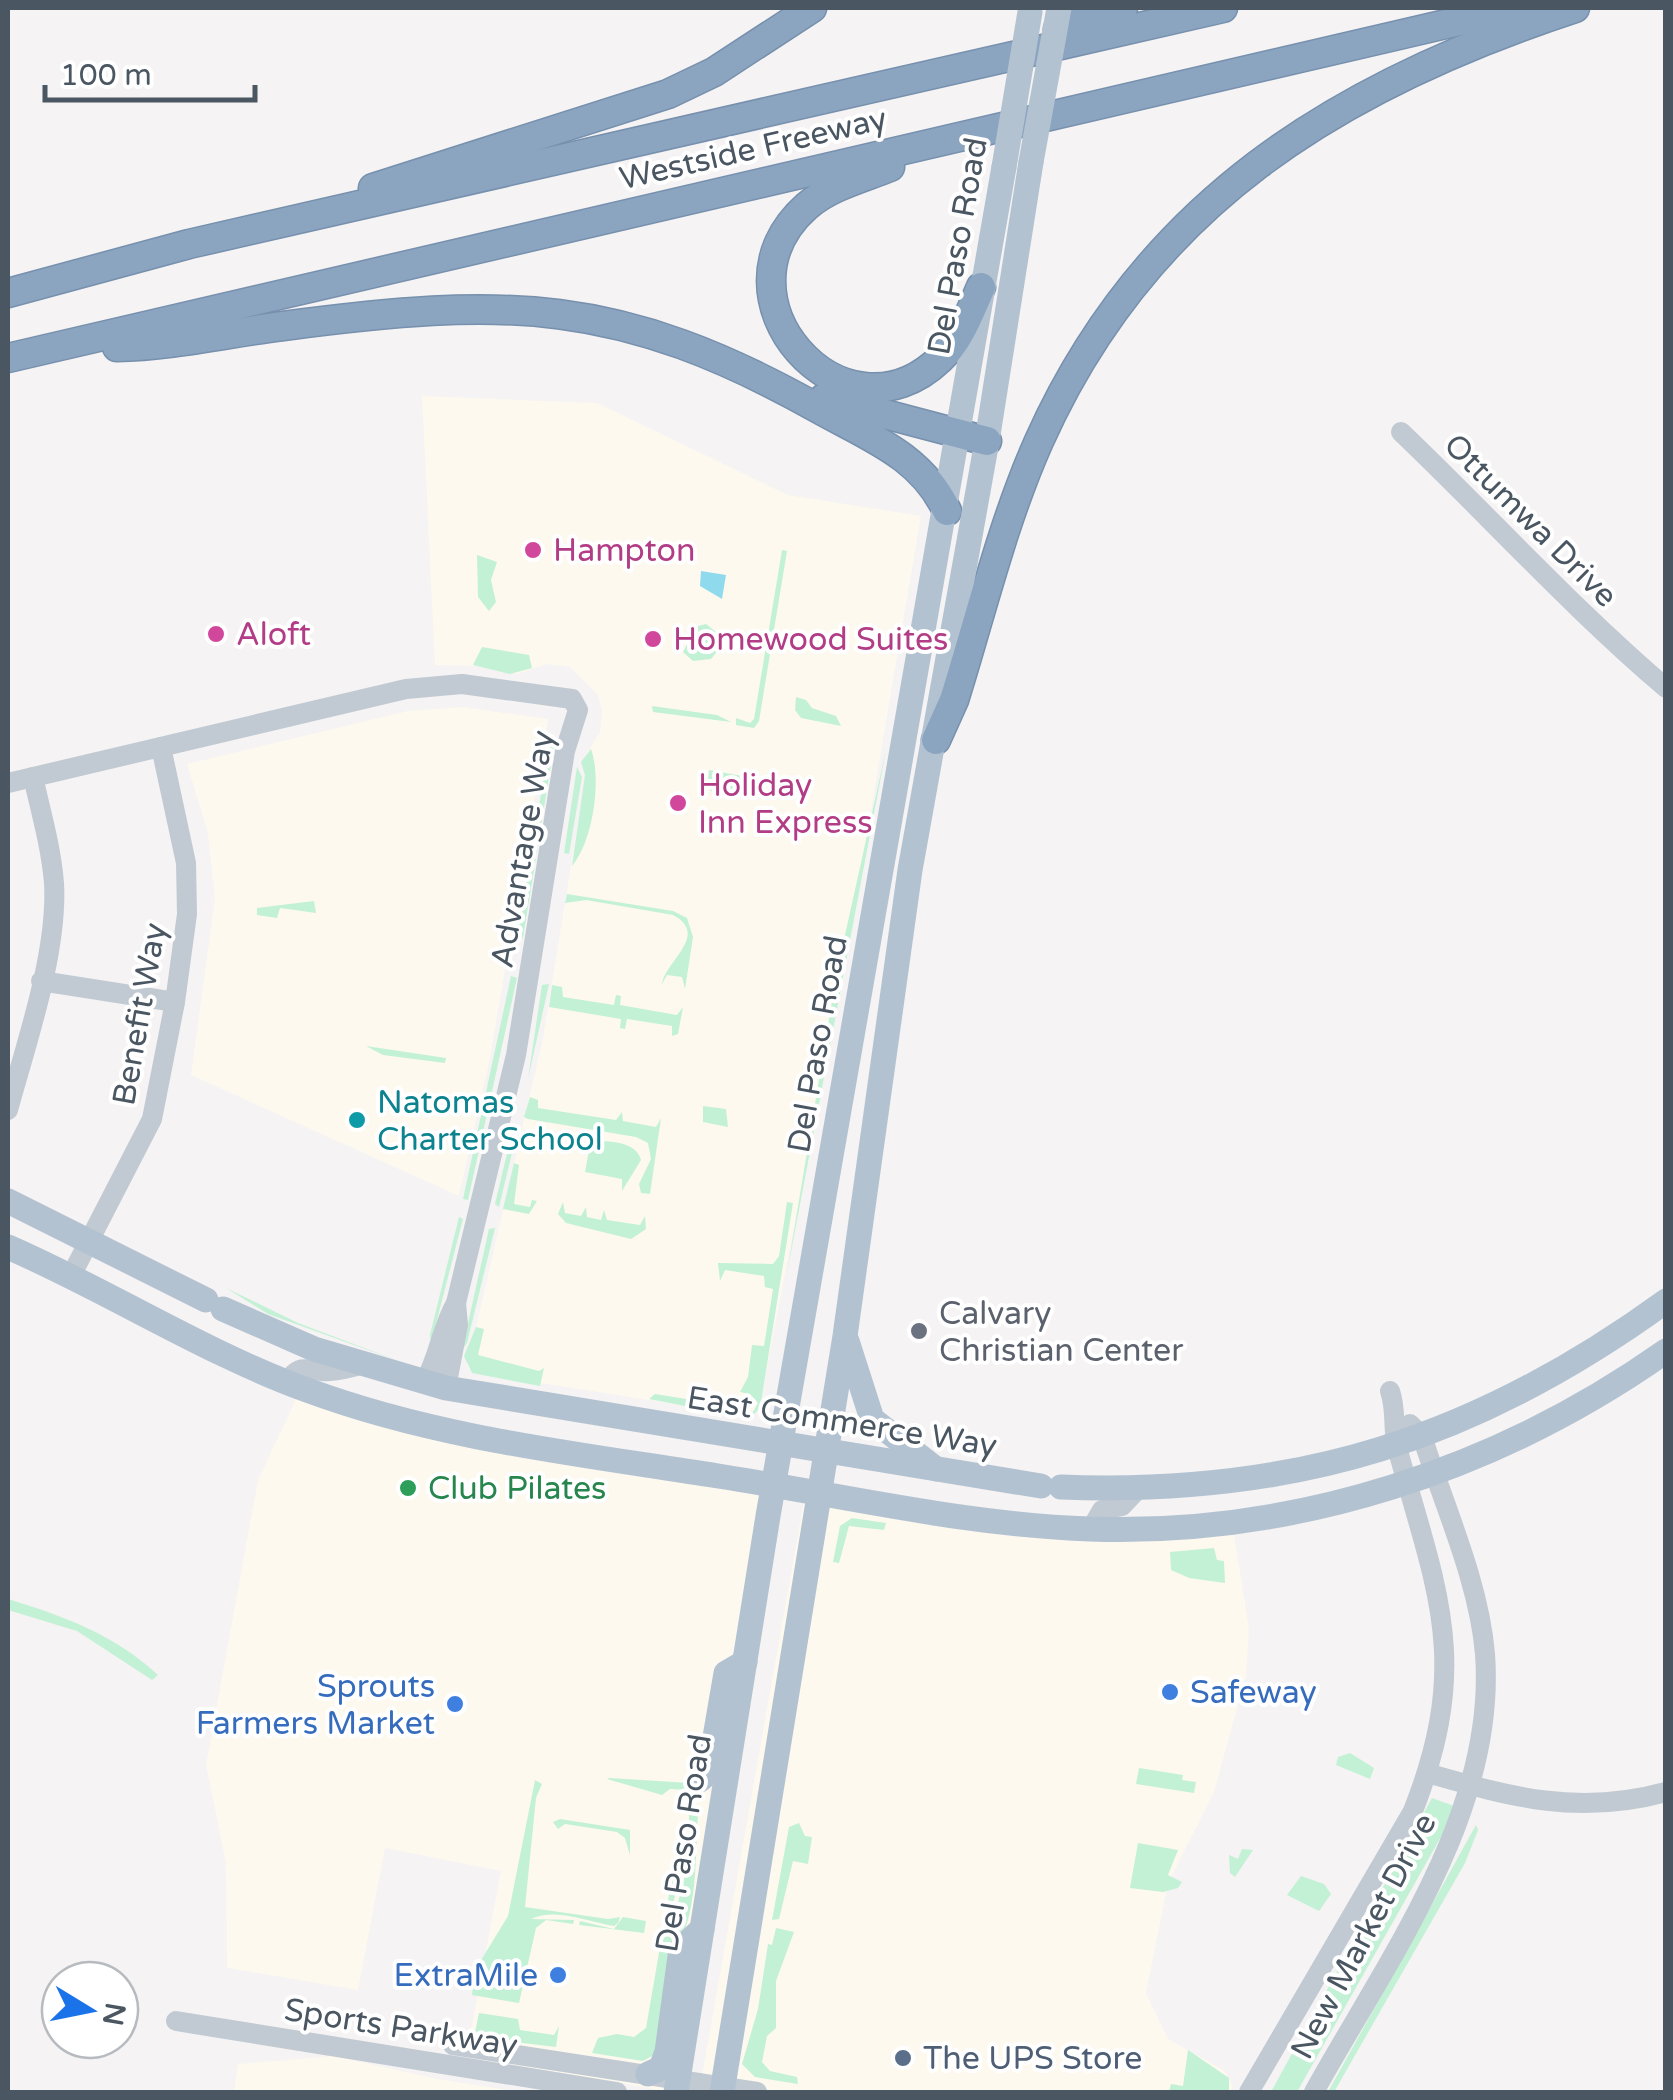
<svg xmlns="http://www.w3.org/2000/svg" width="1673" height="2100" viewBox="0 0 1673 2100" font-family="'Varela Round',sans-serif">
<rect width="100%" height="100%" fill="#f5f3f3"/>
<!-- commercial -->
<g fill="#fdf9ef">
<polygon points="422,396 597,403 788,495 921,516 843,975 759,1408 743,1415 472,1372 467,1366 543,1038 586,773 582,762 600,732 602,712 598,695 570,667 547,664 517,674 493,666 435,665"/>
<polygon points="463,707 548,719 490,1058 459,1196 191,1075 215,898 208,833 187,764 408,711"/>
<polygon points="298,1395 761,1490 714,1769 719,1795 671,2092 466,2056 501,1871 385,1848 358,1990 227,1968 226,1863 206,1765 258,1480"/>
<polygon points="805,1495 1063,1540 1135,1541 1233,1528 1249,1629 1246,1676 1214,1792 1168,1883 1146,1993 1168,2039 1225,2071 1233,2087 1230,2092 699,2092"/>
<polygon points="334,2056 437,2079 522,2092 234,2092 238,2064"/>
</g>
<!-- green -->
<g fill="#c3f1d5">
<polygon points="782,550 787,551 759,721 754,728 736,725 736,718 750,723 754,719"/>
<polygon points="477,555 497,562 491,580 496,602 489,611 478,597"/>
<polygon points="706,624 716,632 718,650 711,659 693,661 683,652 689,641 687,629"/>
<polygon points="482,647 529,655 532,668 510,674 473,665"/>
<polygon points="796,697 806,700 812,708 836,716 841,726 801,718 795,710"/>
<polygon points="652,706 717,715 731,722 653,712"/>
<polygon points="555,739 523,938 517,939 549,746"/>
<path d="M591,749C602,780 593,841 572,866L585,775L581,762Z"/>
<polygon points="886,750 787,1273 837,971"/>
<polygon points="577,767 582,777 569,854 564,853"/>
<polygon points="709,770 759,779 760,798 720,788 711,791 707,788"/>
<path d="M567,894L673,911L687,918L693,937L685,989L682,977L667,975L662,984C666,960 710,935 673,915L586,900L565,903Z"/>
<polygon points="314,901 316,913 280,908 277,918 257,915 257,908"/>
<polygon points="511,976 517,978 468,1200 463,1199"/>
<polygon points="549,984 528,1079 542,985"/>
<polygon points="552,985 562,987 563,997 614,1005 616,995 621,996 620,1005 677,1015 683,1007 678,1034 672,1036 672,1026 627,1019 625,1029 620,1028 621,1019 549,1007"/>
<polygon points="366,1046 446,1058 445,1063 383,1055"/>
<polygon points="530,1097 538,1100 538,1108 616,1120 622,1112 623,1121 656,1127 661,1118 650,1194 641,1193 639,1184 651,1159 648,1143 636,1137 528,1119 524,1117"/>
<polygon points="703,1106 726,1109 728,1127 703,1122"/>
<polygon points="513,1128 518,1128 499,1207 495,1204"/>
<path d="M591,1140C608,1142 636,1140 641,1160L622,1191V1179L585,1172Z"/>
<polygon points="514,1163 519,1165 514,1204 530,1207 532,1200 537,1201 529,1214 503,1209"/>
<polygon points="563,1202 565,1213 581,1216 586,1207 587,1217 601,1220 604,1210 607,1220 640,1225 645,1216 646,1229 631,1239 566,1223 558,1214"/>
<polygon points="787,1202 793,1203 760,1408 749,1419 758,1403 750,1394 740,1392 748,1377 752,1345 764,1346 773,1289 765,1287 764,1276 725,1270 720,1281 718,1263 773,1264 779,1256"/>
<polygon points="459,1217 463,1219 431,1343 430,1335"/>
<polygon points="495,1228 467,1343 462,1350 489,1229"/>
<polygon points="226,1288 298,1323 404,1363 268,1314"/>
<polygon points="476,1327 484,1329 478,1355 539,1371 544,1368 540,1386 472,1373 464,1356"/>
<polygon points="655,1394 718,1404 724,1407 726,1414 649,1399"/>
<polygon points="852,1518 886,1523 884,1530 849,1526 839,1563 833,1562 840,1526"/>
<polygon points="1214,1548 1217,1560 1224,1561 1225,1583 1189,1578 1171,1570 1170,1552"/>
<path d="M8,1599C63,1616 114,1634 158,1675L152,1680L77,1631L8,1610Z"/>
<polygon points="1350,1753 1374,1768 1370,1779 1336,1765 1338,1757"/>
<polygon points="1139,1768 1183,1775 1182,1780 1196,1782 1194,1793 1136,1784"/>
<polygon points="607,1779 609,1778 690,1783 688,1790 670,1789 662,1795"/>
<path d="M535,1780L542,1784L536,1798L525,1907L608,1919L620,1917L618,1923L614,1926C589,1922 556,1907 531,1919L574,1920L573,1924L546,1920L536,1928L519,2003L472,1995L475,1970L508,1916Z"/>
<polygon points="1432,1798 1454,1806 1442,1835 1297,2092 1271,2092"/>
<path d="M689,1813L698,1815C695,1857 698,1906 679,1944L677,1907L689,1857Z"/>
<polygon points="560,1819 630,1830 630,1855 625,1838 617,1832 565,1824 558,1829 553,1822"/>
<polygon points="799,1823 805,1836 812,1837 808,1864 793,1861 779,1919 772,1920 789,1827"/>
<polygon points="1476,1825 1478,1830 1465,1863 1334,2092 1328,2092"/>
<polygon points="1138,1843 1178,1850 1168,1875 1182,1882 1178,1888 1163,1892 1130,1888"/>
<polygon points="1242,1849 1253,1850 1235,1877 1230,1873 1229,1855 1238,1859"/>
<polygon points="675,1860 685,1861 673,1903 675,1946 656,2054 643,2061 592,2053 598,2038 617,2034 634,2037 646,2028"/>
<polygon points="1301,1876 1324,1884 1331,1894 1319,1911 1287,1895"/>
<polygon points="623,1917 646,1921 644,1933 579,1925 580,1921 614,1929"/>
<polygon points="776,1928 794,1932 776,1981 776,2028 767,2036 762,2062 770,2071 797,2077 798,2084 755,2077 742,2064 758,2009 768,1944 772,1945"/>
<polygon points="479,2013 518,2019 520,2030 554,2035 559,2026 556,2047 474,2037"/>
<polygon points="1188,2050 1229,2078 1229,2092 1169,2092 1171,2084 1183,2086"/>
</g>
<!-- water -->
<polygon fill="#90daee" points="701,571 726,575 722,599 700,586"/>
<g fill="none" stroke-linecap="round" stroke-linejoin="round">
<defs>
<g id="highway">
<polyline points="1058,29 1123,8"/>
<path d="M890,167C863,178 830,186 807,206C705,296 843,452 940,359C960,340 970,312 981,287"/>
<polyline points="373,188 668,94 714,72 812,8"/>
<polyline points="8,293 189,244 1223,8"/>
<path d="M117,347C172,346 228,333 283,326C506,297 618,296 819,409C869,437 922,456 947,511"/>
<polyline points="8,358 1515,8"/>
<polyline points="824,398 987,441"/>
<path d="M936,740L954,700C981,614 1002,524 1039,441C1145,204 1337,86 1575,8"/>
</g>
</defs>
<!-- highway casing -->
<use href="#highway" stroke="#7690ad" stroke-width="31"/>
<!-- minor -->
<g stroke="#c1cad2" stroke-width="20">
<path d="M1401,432C1490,517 1572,608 1666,688"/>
<path d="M8,783L406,689L462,684L572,699L578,710L565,751L516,1055L456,1303C441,1329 439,1357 424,1383"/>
<polyline points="41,981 175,1002"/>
<path d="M8,1110C26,1044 58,952 54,883C51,847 41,812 33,777"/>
<polyline points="71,1276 152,1119 175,1002 187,914 186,863 161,747"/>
<path d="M287,1383C300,1360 308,1373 329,1371C339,1371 351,1367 361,1365"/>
<polyline points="446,1388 458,1325 456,1303"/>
<polyline points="1091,1529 1102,1510 1122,1506 1139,1488"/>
<path d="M1427,1773C1511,1797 1578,1816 1666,1792"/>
<polyline points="176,2021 617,2092"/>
<polyline points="453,2045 757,2092"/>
<path d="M1249,2092L1413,1811C1471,1663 1438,1594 1398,1451C1392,1431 1397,1411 1390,1391"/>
<path d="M1314,2092C1387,1960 1497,1813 1485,1654C1479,1581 1444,1506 1422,1436L1410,1424"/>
</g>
<!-- major -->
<g stroke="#b3c2d1" stroke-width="25">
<polyline points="8,1201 206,1300"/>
<path d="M8,1247C109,1291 203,1352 307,1390C439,1439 580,1454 718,1476C841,1495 966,1525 1090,1529C1296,1536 1499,1469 1666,1351"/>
<polyline points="223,1309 314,1349 446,1388 1041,1486"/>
<polyline points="847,1341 872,1419 936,1469"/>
<path d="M1061,1487C1296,1496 1476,1439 1666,1301"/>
<polyline points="700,1780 709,1772 726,1673 745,1662"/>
<polyline points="648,2074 661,2068 667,2052 681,1949 702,1929"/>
<polyline points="676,2092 768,1516 1004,167"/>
<polyline points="722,2092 845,1336 910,870 987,441 1031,162"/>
</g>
<!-- highway -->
<use href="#highway" stroke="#8ba5c1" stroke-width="28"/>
<!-- major-bridge -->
<g stroke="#b3c2d1" stroke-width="25">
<polyline points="1031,162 1059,8"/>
<polyline points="1004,167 1030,12"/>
</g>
</g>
<!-- markers -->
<g fill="#d1479c" stroke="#fff" stroke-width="4">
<circle cx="533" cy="550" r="10"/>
<circle cx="216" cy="634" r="10"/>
<circle cx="653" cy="639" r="10"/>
<circle cx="678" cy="803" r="10"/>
</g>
<circle fill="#0f9aa8" stroke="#fff" stroke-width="4" cx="357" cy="1120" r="10"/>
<circle fill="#6b7280" stroke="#fff" stroke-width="4" cx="919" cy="1331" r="10"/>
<circle fill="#2e9e5b" stroke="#fff" stroke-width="4" cx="408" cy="1488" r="10"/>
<g fill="#3f7fe0" stroke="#fff" stroke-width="4">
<circle cx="1170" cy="1692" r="10"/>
<circle cx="455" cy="1704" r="10"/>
<circle cx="558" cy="1975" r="10"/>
</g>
<circle fill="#5c6f8a" stroke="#fff" stroke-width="4" cx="903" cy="2058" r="10"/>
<g text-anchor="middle" stroke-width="8" stroke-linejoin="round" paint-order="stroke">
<!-- street labels -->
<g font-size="32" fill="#4a5661" stroke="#fff">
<text transform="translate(753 148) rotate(-13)" y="11">Westside Freeway</text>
<text transform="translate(957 246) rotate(-80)" y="11">Del Paso Road</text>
<text transform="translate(1531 520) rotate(45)" y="11">Ottumwa Drive</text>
<text transform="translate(522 849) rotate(-80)" y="11">Advantage Way</text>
<text transform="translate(139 1014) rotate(-80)" y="11">Benefit Way</text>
<text transform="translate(817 1044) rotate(-80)" y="11">Del Paso Road</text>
<text transform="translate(842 1421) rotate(9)" y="11">East Commerce Way</text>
<text transform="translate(683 1843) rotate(-81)" y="11">Del Paso Road</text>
<text transform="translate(1363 1936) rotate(-62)" y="11">New Market Drive</text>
<text transform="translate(401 2027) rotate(9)" y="11">Sports Parkway</text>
</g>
<!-- hotel labels -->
<g font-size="32" fill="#b23c85" stroke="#fff" text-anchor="start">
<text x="553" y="561">Hampton</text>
<text x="236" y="645">Aloft</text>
<text x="673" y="650">Homewood Suites</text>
<text x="698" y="796">Holiday<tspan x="698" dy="37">Inn Express</tspan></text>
</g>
<!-- culture labels -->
<g font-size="32" fill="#0d838f" stroke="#fff" text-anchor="start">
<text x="377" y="1113">Natomas<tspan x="377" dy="37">Charter School</tspan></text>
</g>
<!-- worship labels -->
<g font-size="32" fill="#5b616d" stroke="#fff" text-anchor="start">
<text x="939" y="1324">Calvary<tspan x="939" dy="37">Christian Center</tspan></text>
</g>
<!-- leisure labels -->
<g font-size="32" fill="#27864d" stroke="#fff" text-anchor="start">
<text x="428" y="1499">Club Pilates</text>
</g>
<!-- shop labels -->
<g font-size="32" fill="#366cbe" stroke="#fff" text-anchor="end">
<text x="435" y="1697">Sprouts<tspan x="435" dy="37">Farmers Market</tspan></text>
<text x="1190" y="1703" text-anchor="start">Safeway</text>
<text x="538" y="1986">ExtraMile</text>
</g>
<!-- service labels -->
<g font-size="32" fill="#4e5e75" stroke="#fff" text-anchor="start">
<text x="923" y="2069">The UPS Store</text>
</g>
</g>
<!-- border -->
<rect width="1673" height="2100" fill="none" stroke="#4a5661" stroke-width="20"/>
<!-- north arrow -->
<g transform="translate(90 2010) rotate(100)"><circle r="48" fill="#ffffff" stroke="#b7bbc0" stroke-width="2.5"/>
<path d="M0-8L18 38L0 25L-18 38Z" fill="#1a73e8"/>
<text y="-15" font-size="28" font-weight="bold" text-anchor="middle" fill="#4a5661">N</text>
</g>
<!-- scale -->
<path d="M45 85v15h210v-15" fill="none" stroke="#4a5661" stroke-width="5"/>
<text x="60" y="85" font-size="30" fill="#4a5661" stroke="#ffffff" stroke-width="8" paint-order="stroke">100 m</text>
</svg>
